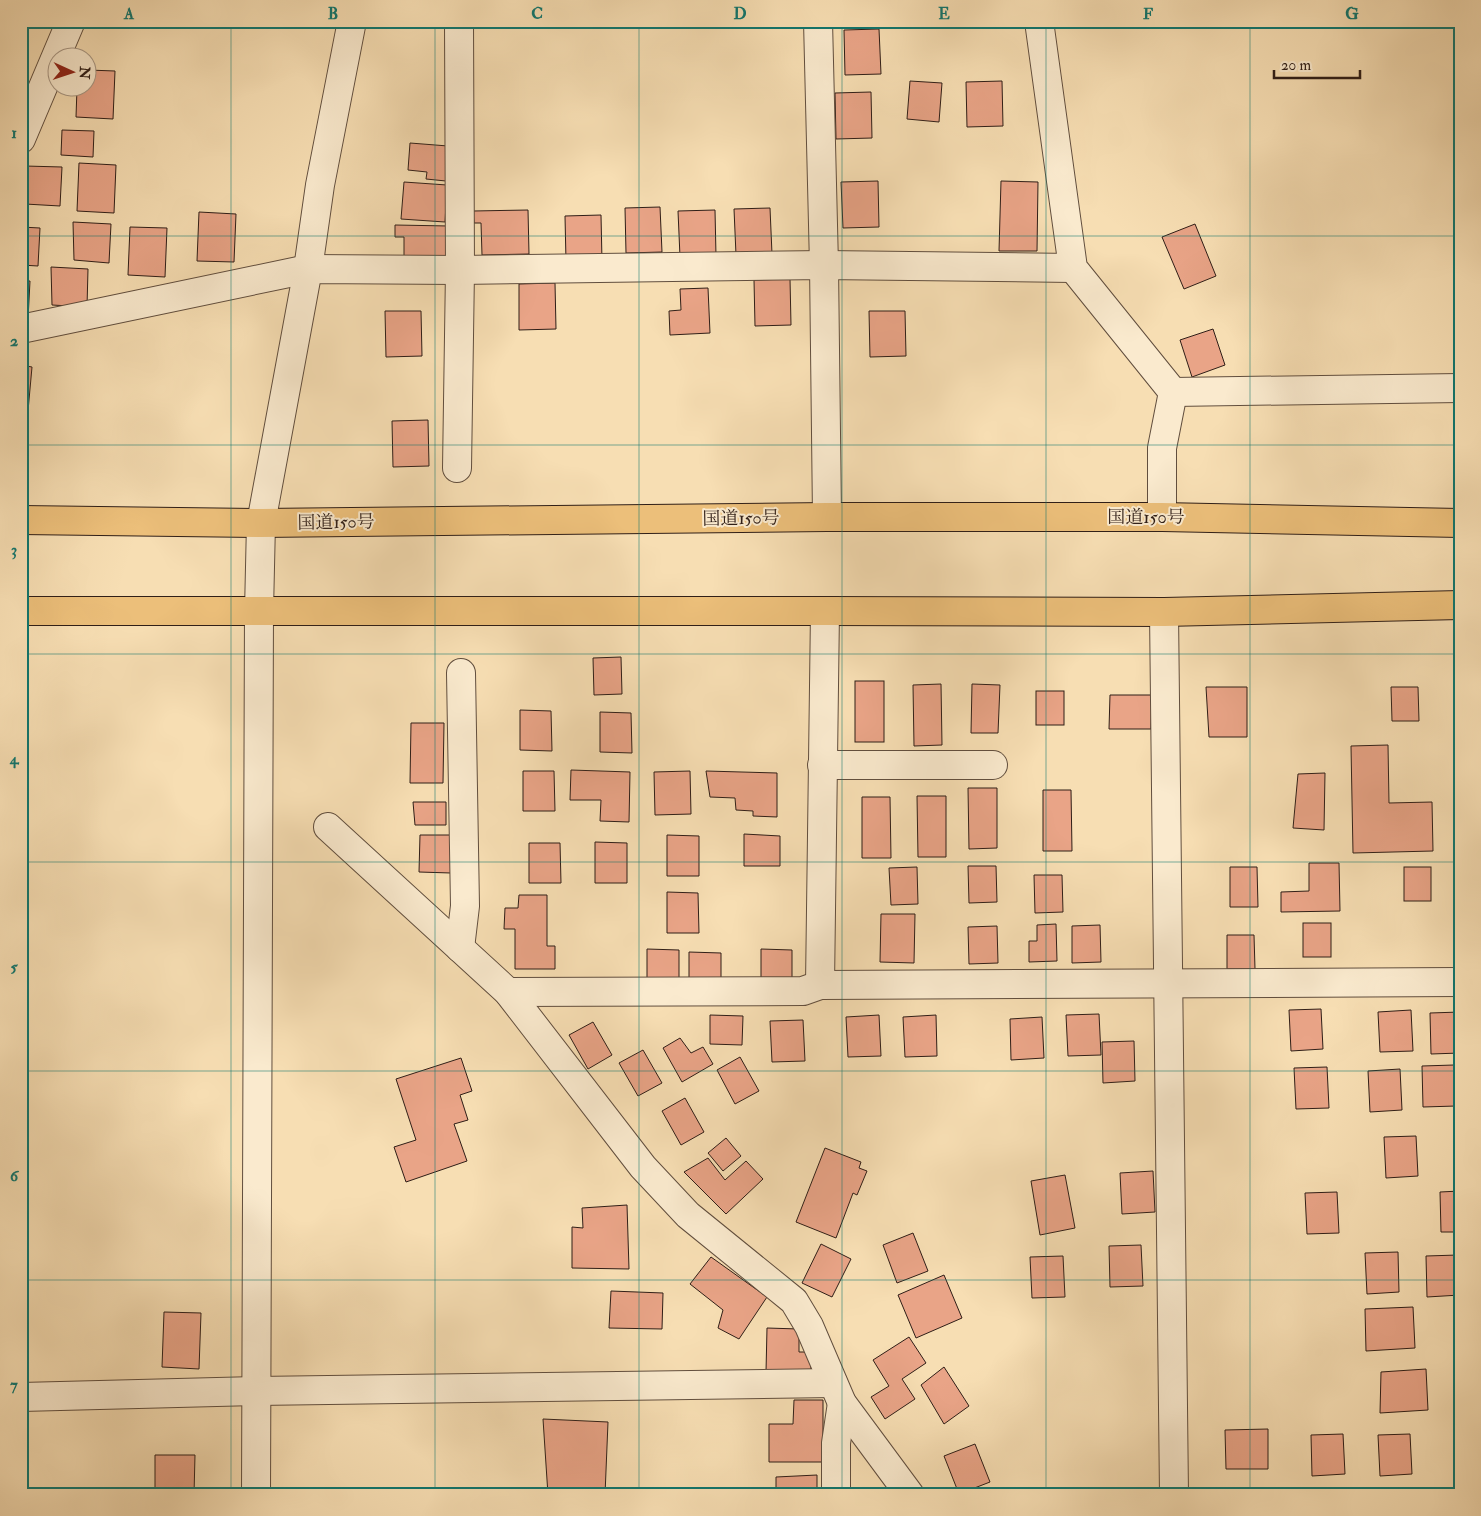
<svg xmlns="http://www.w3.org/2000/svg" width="1481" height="1516" viewBox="0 0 1481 1516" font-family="'IM FELL Double Pica','Noto Serif JP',serif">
<rect width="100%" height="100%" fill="#f7deb3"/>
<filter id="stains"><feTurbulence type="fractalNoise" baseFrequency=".004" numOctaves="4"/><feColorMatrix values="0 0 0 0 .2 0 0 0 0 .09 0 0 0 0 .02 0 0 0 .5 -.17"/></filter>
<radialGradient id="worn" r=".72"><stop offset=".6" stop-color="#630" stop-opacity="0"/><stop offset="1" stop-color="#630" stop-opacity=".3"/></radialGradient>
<!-- building -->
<g fill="#e9a487" stroke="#2f1e17">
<polygon points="214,21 265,21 265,27 214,28"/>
<polygon points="879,29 881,74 845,75 844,30"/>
<polygon points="88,70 115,71 113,119 76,117 77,88 88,88"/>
<polygon points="910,81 942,83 939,122 907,119"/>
<polygon points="1002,81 1003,126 967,127 966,82"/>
<polygon points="871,92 872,138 836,139 835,93"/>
<polygon points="62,130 94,131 93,157 61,155"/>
<polygon points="410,143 448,146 446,181 426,179 427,172 408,170"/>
<polygon points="79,163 116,165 114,213 77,211"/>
<polygon points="25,166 62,167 60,206 25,204"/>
<polygon points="878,181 879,227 843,228 841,182"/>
<polygon points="1001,181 1038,182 1037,251 999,251"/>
<polygon points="404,182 447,185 445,222 401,219"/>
<polygon points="660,207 662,252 626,253 625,208"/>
<polygon points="770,208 772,254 736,255 734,209"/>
<polygon points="528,210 529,254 482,255 481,223 474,223 473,211"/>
<polygon points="715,210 716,256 680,257 678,211"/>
<polygon points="199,212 236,214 234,262 197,261"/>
<polygon points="601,215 602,261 566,261 565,216"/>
<polygon points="73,222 111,224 109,263 74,260"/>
<polygon points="1195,224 1216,276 1184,289 1162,237"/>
<polygon points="395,225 449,226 448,259 404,258 404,237 395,237"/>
<polygon points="21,227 40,228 38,266 21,265"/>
<polygon points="130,227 167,228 165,277 128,275"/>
<polygon points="51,267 88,269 87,307 52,305"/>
<polygon points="790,279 791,325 755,326 754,280"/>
<polygon points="21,281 30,281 28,319 21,319"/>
<polygon points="555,283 556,329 519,330 519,284"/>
<polygon points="708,288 710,333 670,335 669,311 681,310 680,289"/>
<polygon points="385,311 421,311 422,356 386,357"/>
<polygon points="869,311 905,311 906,356 870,357"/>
<polygon points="1213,329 1225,365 1192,377 1180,340"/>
<polygon points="21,365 32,367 27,422 21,421"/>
<polygon points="428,420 429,466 393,467 392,421"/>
<polygon points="621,657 622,694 594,695 593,658"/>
<rect x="855" y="681" width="29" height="61"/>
<polygon points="941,684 942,745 914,746 913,685"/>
<polygon points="972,684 1000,685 998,733 971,733"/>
<polygon points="1206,687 1247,687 1247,737 1209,737"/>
<polygon points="1391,687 1418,687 1419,721 1392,721"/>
<rect x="1036" y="691" width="28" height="34"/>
<polygon points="1110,695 1152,695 1151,729 1109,729"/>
<polygon points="520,710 551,711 552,751 520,750"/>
<polygon points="600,712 631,713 632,753 600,752"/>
<polygon points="411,723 444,723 443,783 410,783"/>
<polygon points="1456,733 1460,733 1460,767 1457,767"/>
<polygon points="1388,745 1389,803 1432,802 1433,851 1353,853 1351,746"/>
<polygon points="571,770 630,772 629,822 600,821 601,800 570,800"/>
<polygon points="523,771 554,771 555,811 523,811"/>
<polygon points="690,771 691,814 655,815 654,772"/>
<polygon points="706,771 777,773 777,817 753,816 753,811 736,810 735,798 710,797"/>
<polygon points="1325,773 1324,830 1293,828 1298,774"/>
<polygon points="968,788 997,788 997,848 969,849"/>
<polygon points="1043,790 1071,790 1072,851 1043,851"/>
<polygon points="917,796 946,796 946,857 918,857"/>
<polygon points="862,797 890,797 891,858 862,858"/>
<polygon points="413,802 446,802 446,825 415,825"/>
<polygon points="744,834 780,836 780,866 744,866"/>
<polygon points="420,835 452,835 451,873 419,872"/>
<polygon points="667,835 699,836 699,876 667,876"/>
<polygon points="595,842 627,843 627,883 595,883"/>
<polygon points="529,843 560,843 561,883 529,883"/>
<polygon points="1309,863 1339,863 1340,911 1281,912 1281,892 1309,891"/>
<polygon points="968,866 996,866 997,902 969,903"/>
<polygon points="917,867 918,904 891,905 889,868"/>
<polygon points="1230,867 1257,867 1258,907 1230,907"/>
<rect x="1404" y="867" width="27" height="34"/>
<polygon points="1034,875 1062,875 1063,912 1035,913"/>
<polygon points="667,892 698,893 699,933 667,933"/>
<polygon points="519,895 547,895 547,946 555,946 555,969 515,969 515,929 504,929 505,908 518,908"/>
<polygon points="881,914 915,914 914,963 880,962"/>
<rect x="1303" y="923" width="28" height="34"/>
<polygon points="1056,924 1057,961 1029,962 1029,941 1037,941 1037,925"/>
<polygon points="1100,925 1101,962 1072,963 1072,926"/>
<polygon points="997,926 998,963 969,964 968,927"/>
<polygon points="1227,935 1254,935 1255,969 1227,969"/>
<polygon points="647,949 679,950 679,980 647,980"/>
<polygon points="761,949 792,950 792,980 761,980"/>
<polygon points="689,952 721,953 721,983 689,982"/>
<polygon points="1321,1009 1323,1049 1291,1051 1289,1010"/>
<polygon points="1411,1010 1413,1051 1380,1052 1378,1012"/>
<polygon points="1460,1012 1460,1053 1431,1054 1430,1013"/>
<polygon points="1099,1014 1101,1055 1068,1056 1066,1015"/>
<polygon points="710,1015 743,1016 742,1045 710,1044"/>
<polygon points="879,1015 881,1056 848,1057 846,1017"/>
<polygon points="936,1015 937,1056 905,1057 903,1017"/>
<polygon points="1042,1017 1044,1058 1011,1060 1010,1019"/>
<polygon points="803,1020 805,1061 772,1062 770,1021"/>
<polygon points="593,1022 612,1055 588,1069 569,1035"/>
<polygon points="680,1038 691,1053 703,1047 713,1064 682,1082 663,1048"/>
<polygon points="1134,1041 1135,1081 1103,1083 1102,1042"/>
<polygon points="643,1050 662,1083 638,1096 619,1063"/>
<polygon points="740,1057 759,1091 735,1104 717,1070"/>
<polygon points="461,1058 472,1091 460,1095 468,1120 454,1124 467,1161 406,1182 394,1147 416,1140 396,1079"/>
<polygon points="1454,1065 1456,1106 1423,1107 1422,1066"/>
<polygon points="1327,1067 1329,1108 1296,1109 1294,1068"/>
<polygon points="1400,1069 1402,1110 1370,1112 1368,1071"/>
<polygon points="685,1098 704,1132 681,1145 662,1111"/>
<polygon points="1416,1136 1418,1176 1386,1178 1384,1137"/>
<polygon points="726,1138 741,1156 723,1171 708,1153"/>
<polygon points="825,1148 861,1162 859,1168 867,1171 857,1195 853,1193 836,1238 796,1222"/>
<polygon points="708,1158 725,1180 746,1161 763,1179 726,1214 684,1172"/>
<polygon points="1153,1171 1155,1212 1122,1214 1120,1173"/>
<polygon points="1065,1175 1075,1228 1040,1235 1031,1181"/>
<polygon points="1460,1191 1460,1232 1441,1232 1440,1192"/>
<polygon points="1337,1192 1339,1233 1307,1234 1305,1193"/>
<polygon points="627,1205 629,1269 572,1268 572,1227 583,1228 582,1208"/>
<polygon points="913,1233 928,1271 897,1283 883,1245"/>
<polygon points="821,1244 851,1259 832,1297 802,1283"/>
<polygon points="1141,1245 1143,1286 1110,1287 1109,1246"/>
<polygon points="1398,1252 1399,1292 1367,1294 1365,1253"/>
<polygon points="1458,1255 1460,1295 1427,1297 1426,1256"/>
<polygon points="1063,1256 1065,1297 1032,1298 1030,1257"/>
<polygon points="711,1257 767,1297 739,1339 718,1328 723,1310 690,1284"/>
<polygon points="944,1275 962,1318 916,1338 898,1295"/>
<polygon points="611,1291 663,1293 662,1329 609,1328"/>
<polygon points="1413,1307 1415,1348 1366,1351 1365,1309"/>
<polygon points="164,1312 201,1313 199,1369 162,1367"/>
<polygon points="767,1328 799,1329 799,1352 811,1352 811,1373 766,1372"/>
<polygon points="909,1337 926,1363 902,1379 915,1399 885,1419 871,1397 889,1386 873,1360"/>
<polygon points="944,1367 969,1406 944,1424 921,1385"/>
<polygon points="1426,1369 1428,1410 1380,1413 1381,1372"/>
<polygon points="794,1400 823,1400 823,1462 769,1462 769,1424 793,1424"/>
<polygon points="543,1419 608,1422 605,1495 548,1495"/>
<polygon points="1268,1429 1268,1469 1226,1469 1225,1430"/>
<polygon points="1343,1434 1345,1474 1312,1476 1311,1435"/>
<polygon points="1410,1434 1412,1474 1380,1476 1378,1435"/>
<polygon points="975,1444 990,1482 959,1494 944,1456"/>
<polygon points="155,1455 195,1455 194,1495 155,1495"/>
<polygon points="817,1475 817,1495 776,1495 776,1477"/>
</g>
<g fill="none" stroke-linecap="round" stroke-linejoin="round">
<defs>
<g id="minor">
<polyline points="818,21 824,265 827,517"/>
<polyline points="1039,21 1073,268 1173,392 1162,448 1162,517"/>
<polyline points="21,139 71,21"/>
<polyline points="21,329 308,269 460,270 824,265 1073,268"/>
<polyline points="1173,392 1460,388"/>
<polyline points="457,468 460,270 459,21"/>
<polyline points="1164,612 1174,1495"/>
<polyline points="822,765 993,765"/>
<polyline points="328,827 508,992 643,1167 688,1215 794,1301 809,1326 842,1403 910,1495"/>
<polyline points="460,948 465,906 461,673"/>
<polyline points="820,985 825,611"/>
<polyline points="508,992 803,991 820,985 1460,982"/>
<polyline points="21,1397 256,1391 833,1383"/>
<polyline points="256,1495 259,611 261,523 308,269 320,185 352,21"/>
<polyline points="836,1495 836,1443 842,1403"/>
</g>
<g id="highway">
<polyline points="21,520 261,523 827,517 1162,517 1460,523"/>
<polyline points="21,611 825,611 1164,612 1460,605"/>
</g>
</defs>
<!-- minor casing -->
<use href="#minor" stroke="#614e3e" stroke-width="30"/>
<!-- highway casing -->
<use href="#highway" stroke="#2f1e17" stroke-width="30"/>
<!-- minor -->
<use href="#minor" stroke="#faeace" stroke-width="28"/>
<!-- highway -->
<use href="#highway" stroke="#ecbf7a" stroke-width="28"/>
</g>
<!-- grid -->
<path fill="none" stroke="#0f766e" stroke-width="1" stroke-opacity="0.55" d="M231,21V1495M435,21V1495M639,21V1495M842,21V1495M1046,21V1495M1250,21V1495M21,236H1460M21,445H1460M21,654H1460M21,862H1460M21,1071H1460M21,1280H1460"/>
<g text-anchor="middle" stroke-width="4" stroke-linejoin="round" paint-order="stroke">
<!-- street labels -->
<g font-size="18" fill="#2f1e17" stroke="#faeace">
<text x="1146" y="523">国道150号</text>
<text transform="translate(741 518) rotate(-1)" y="6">国道150号</text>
<text transform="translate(336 522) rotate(-1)" y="6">国道150号</text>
</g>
</g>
<!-- margin -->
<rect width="1481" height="1516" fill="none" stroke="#f7deb3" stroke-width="55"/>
<!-- north arrow -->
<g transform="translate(72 72) rotate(93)"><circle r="24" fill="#faeace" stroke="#a99885"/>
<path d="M0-4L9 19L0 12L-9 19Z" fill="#8f2418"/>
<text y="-8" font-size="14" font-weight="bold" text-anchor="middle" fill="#2f1e17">N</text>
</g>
<!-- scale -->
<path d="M1274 70v8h86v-8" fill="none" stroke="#2f1e17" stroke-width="2.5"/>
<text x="1281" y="70" font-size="15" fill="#2f1e17" stroke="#faeace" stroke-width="4" paint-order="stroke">20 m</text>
<rect x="28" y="28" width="1426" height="1460" fill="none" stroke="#0f766e" stroke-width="2"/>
<g font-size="16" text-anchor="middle" font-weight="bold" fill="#0f766e">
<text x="129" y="19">A</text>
<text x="333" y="19">B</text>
<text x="537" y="19">C</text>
<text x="740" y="19">D</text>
<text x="944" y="19">E</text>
<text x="1148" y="19">F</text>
<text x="1352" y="19">G</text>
<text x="14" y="138">1</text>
<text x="14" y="346">2</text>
<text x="14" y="555">3</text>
<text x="14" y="764">4</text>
<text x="14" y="972">5</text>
<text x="14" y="1181">6</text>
<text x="14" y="1390">7</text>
</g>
<rect width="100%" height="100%" filter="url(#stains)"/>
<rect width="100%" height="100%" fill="url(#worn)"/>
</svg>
